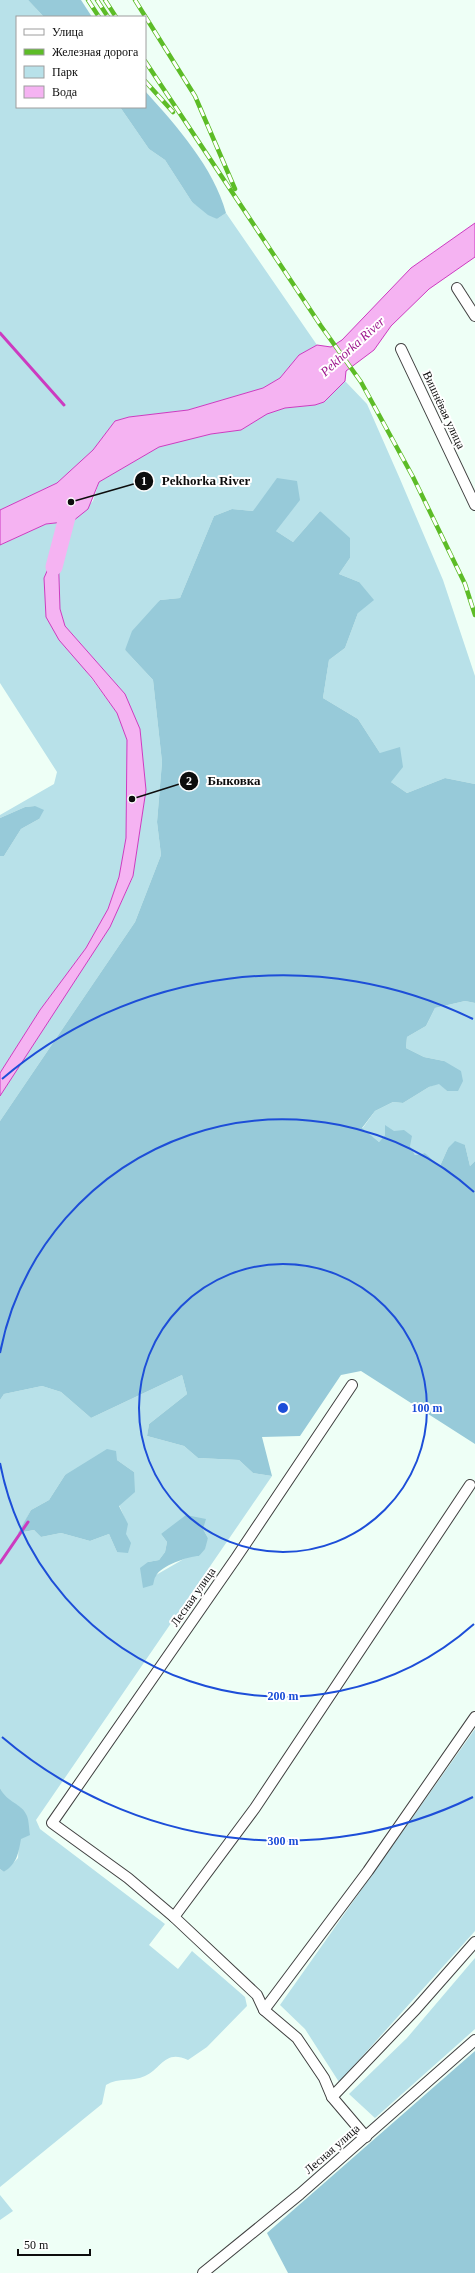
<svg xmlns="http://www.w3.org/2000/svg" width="475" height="2273" viewBox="0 0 475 2273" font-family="'Times New Roman',serif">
<rect width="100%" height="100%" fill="#eefff6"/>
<!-- green -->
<g fill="#b8e1e9" fill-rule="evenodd">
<polygon points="0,0 28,0 44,17 17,17 17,107 120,107 149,149 165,160 192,202 217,219 226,213 317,345 299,355 280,378 263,388 188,410 129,417 115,421 93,450 57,483 0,510"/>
<polygon points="345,381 367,404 400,479 443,580 475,676 475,784 445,778 407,793 391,782 380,753 358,719 323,698 329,660 345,648 358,613 359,582 339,574 350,558 320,511 293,542 276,531 253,511 232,509 214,516 180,598 160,600 125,650 153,680 162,762 157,822 161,855 135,922 0,1121 0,1096 110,927 133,877 146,790 140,729 125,694 65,626 60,609 58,547 44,578 46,617 117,713 127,740 126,838 119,877 108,909 86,948 40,1010 0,1073 0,856 4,856 21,829 39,819 35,806 25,807 0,818 0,815 54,784 57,772 0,683 0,545 46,524 73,521 93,501 99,482 159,447 211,434 241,430 266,414 285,408 315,405 324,402"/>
<polygon points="465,1001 475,1003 475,1161 470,1166 465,1145 448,1148 440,1166 425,1153 415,1155 410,1146 385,1135 379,1142 362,1129 375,1111 393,1102 403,1103 429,1087 439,1083 447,1091 444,1061 424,1057 406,1048 407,1037 426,1026 435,1008"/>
<path d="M182,1375L187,1394L149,1424L147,1436L184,1446L198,1458L239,1460L253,1473L272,1476L36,1820L40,1829L165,1924L149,1945L178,1969L192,1951L245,1997L247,2006L207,2047L188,2060C165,2049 162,2068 145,2076C133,2082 119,2077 106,2085L102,2104L0,2187V1869L4,1872L18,1858L21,1808L4,1797L0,1788V1400L4,1394L42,1386L61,1392L91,1418ZM117,1460L134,1472L119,1505C130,1529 128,1529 117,1552L109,1534L90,1541L61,1533L41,1537L34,1530L19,1533L31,1510L49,1500L65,1475ZM203,1529L208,1538L199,1556H189L156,1575L148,1562L159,1560L165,1552L167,1542L161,1534Z"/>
<polygon points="475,1729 475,1931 339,2082 305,2029 280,2005"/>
<polygon points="475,1958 475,2029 375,2118 349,2094 407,2038"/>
<polygon points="0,2195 13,2211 0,2220"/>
</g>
<!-- forest -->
<g fill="#97cad9">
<polygon points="28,0 81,0 92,17 44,17"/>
<path d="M145,91C176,125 214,168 226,213L217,219L208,215L192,202L165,160L149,149L120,107H145Z"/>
<polygon points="277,478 297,481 300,500 276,531 293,542 320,511 350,538 350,558 339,574 359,582 374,600 358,613 345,648 329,660 323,698 358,719 380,753 400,747 403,767 391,782 407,793 445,778 475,784 475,1003 465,1001 435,1008 426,1026 407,1037 406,1048 424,1057 444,1061 461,1071 463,1081 458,1091 447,1091 439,1084 429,1087 403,1103 393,1102 375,1111 362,1128 379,1142 385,1135 385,1125 394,1131 404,1130 412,1136 410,1146 415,1155 425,1153 440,1166 448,1148 455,1141 465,1145 470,1166 475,1161 475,1444 361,1371 341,1375 300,1436 262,1437 272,1476 253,1473 239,1460 198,1458 184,1446 147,1436 149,1424 187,1394 182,1375 91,1418 61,1392 42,1386 4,1394 0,1400 0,1121 135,922 161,855 157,822 162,762 153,680 125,650 132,631 160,600 180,598 214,516 232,509 253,511"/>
<polygon points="35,806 44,810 39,819 21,829 4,856 0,856 0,818 25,807"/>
<polygon points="107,1449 116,1451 117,1460 134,1472 135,1492 119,1506 128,1524 126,1534 131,1543 128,1553 117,1552 109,1534 90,1541 61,1533 41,1537 34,1530 18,1533 31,1510 49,1500 65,1475"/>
<path d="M186,1515L206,1519L203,1529L208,1538L205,1549L199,1556C189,1556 160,1566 156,1576C154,1578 154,1582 153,1585L143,1588L140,1568L148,1562L159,1560L165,1552L167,1542L161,1534Z"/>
<path d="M0,1788C7,1803 22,1803 27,1816C29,1821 29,1829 30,1835L21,1839C18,1855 17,1863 4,1872L0,1869Z"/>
<polygon points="475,2051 475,2273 288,2273 267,2233"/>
</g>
<!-- water -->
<g fill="#f5b3f2" stroke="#cc3bc0">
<polygon points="475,223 475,257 429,289 391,326 374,350 346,371 345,381 324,402 315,405 285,408 267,414 241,430 211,434 159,447 99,482 88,509 73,521 46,524 0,545 0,510 57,483 93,450 115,421 129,417 188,410 263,388 280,378 299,355 317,345 331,347 342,340 411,268"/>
<polygon points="58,546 60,609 65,626 125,694 140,729 146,790 133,876 110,927 0,1096 0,1073 40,1010 86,948 108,909 119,877 126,838 127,740 117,713 92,678 59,640 46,617 44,578"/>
</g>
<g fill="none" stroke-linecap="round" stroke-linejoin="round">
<!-- stream -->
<g stroke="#cc3bc0" stroke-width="3">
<polyline points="0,333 64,405"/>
<polyline points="0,1563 28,1522"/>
</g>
<!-- river -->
<polyline stroke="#f5b3f2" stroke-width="17" points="54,567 71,502"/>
<defs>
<g id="minor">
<polyline points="457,288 475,316"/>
<polyline points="401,349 475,505"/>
<polyline points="352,1385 236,1558 52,1823 128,1878 174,1917 257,1995 264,2010 297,2038 324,2078 332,2097 366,2137"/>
<polyline points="174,1917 255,1808 470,1485"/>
<polyline points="264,2010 368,1871 475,1717"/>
<polyline points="332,2097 416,2009 475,1942"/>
<polyline points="203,2273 300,2194 475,2040"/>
</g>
</defs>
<!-- minor casing -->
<use href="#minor" stroke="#404040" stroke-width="12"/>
<!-- minor -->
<use href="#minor" stroke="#fff" stroke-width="10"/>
<defs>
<g id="rail">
<polyline points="88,0 99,17"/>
<polyline points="97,0 108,17"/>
<polyline points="105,0 116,17"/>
<polyline points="135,0 195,96 235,189"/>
<polyline points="145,61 321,326 361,382 413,477 465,584 475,615"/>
<polyline points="145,81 173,112"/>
</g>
</defs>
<!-- rail casing -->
<use href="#rail" stroke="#5dbc27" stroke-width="4.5"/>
<!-- rail -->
<use href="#rail" stroke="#fff" stroke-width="3" stroke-dasharray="9" stroke-linecap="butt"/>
</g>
<!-- distance rings -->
<g fill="none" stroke="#1d4ed8" stroke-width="2">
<circle cx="283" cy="1408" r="144"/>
<path d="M474 1624A288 288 0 0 1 0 1463M0 1353A288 288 0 0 1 474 1192"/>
<path d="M473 1797A433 433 0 0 1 2 1737M2 1079A433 433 0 0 1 473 1019"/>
</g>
<g text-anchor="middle" stroke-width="4" stroke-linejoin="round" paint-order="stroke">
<!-- street labels -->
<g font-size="12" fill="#0d0d0d" stroke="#fff">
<text transform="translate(444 410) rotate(65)" y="4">Вишнёвая улица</text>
<text transform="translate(193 1597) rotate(-55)" y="4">Лесная улица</text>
<text transform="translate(332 2149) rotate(-41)" y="4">Лесная улица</text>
</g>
<!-- water labels -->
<g font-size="13" font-style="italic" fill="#9e188e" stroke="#fff">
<text transform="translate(352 346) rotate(-42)" y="5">Pekhorka River</text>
</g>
</g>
<circle cx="283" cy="1408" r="6" fill="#1d4ed8" stroke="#fff" stroke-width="2"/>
<g font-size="12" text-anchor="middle" font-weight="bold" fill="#1d4ed8" stroke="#fff" stroke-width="4" stroke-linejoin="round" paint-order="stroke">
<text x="427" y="1412">100 m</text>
<text x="283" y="1700">200 m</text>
<text x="283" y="1845">300 m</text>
</g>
<!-- callouts -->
<path fill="none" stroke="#0d0d0d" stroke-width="1.5" d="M71 502L144 481M132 799L189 781"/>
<g fill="#0d0d0d" stroke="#fff" stroke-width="1.5">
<circle cx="71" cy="502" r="4"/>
<circle cx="132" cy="799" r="4"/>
<circle cx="144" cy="481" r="10"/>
<circle cx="189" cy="781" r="10"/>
</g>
<g font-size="12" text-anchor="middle" font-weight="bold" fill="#fff">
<text x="144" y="485">1</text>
<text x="189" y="785">2</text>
</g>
<g font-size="13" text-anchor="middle" font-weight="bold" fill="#0d0d0d" stroke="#fff" stroke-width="4" stroke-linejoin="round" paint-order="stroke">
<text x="206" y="485">Pekhorka River</text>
<text x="234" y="785">Быковка</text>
</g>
<!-- legend -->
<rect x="16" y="16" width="130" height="92" fill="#ffffff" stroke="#9e9e9e"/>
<rect x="24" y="29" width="20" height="6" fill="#ffffff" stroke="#9e9e9e"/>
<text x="52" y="36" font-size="12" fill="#0d0d0d">Улица</text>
<rect x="24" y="49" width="20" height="6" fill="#5dbc27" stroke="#9e9e9e"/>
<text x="52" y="56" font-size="12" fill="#0d0d0d">Железная дорога</text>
<rect x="24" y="66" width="20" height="12" fill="#b8e1e9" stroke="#9e9e9e"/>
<text x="52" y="76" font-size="12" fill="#0d0d0d">Парк</text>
<rect x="24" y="86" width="20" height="12" fill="#f5b3f2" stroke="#9e9e9e"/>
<text x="52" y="96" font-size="12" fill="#0d0d0d">Вода</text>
<!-- scale -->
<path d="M18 2249v6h72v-6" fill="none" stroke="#0d0d0d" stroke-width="2"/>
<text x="24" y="2249" font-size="12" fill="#0d0d0d" stroke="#ffffff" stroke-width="3" paint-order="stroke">50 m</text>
</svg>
